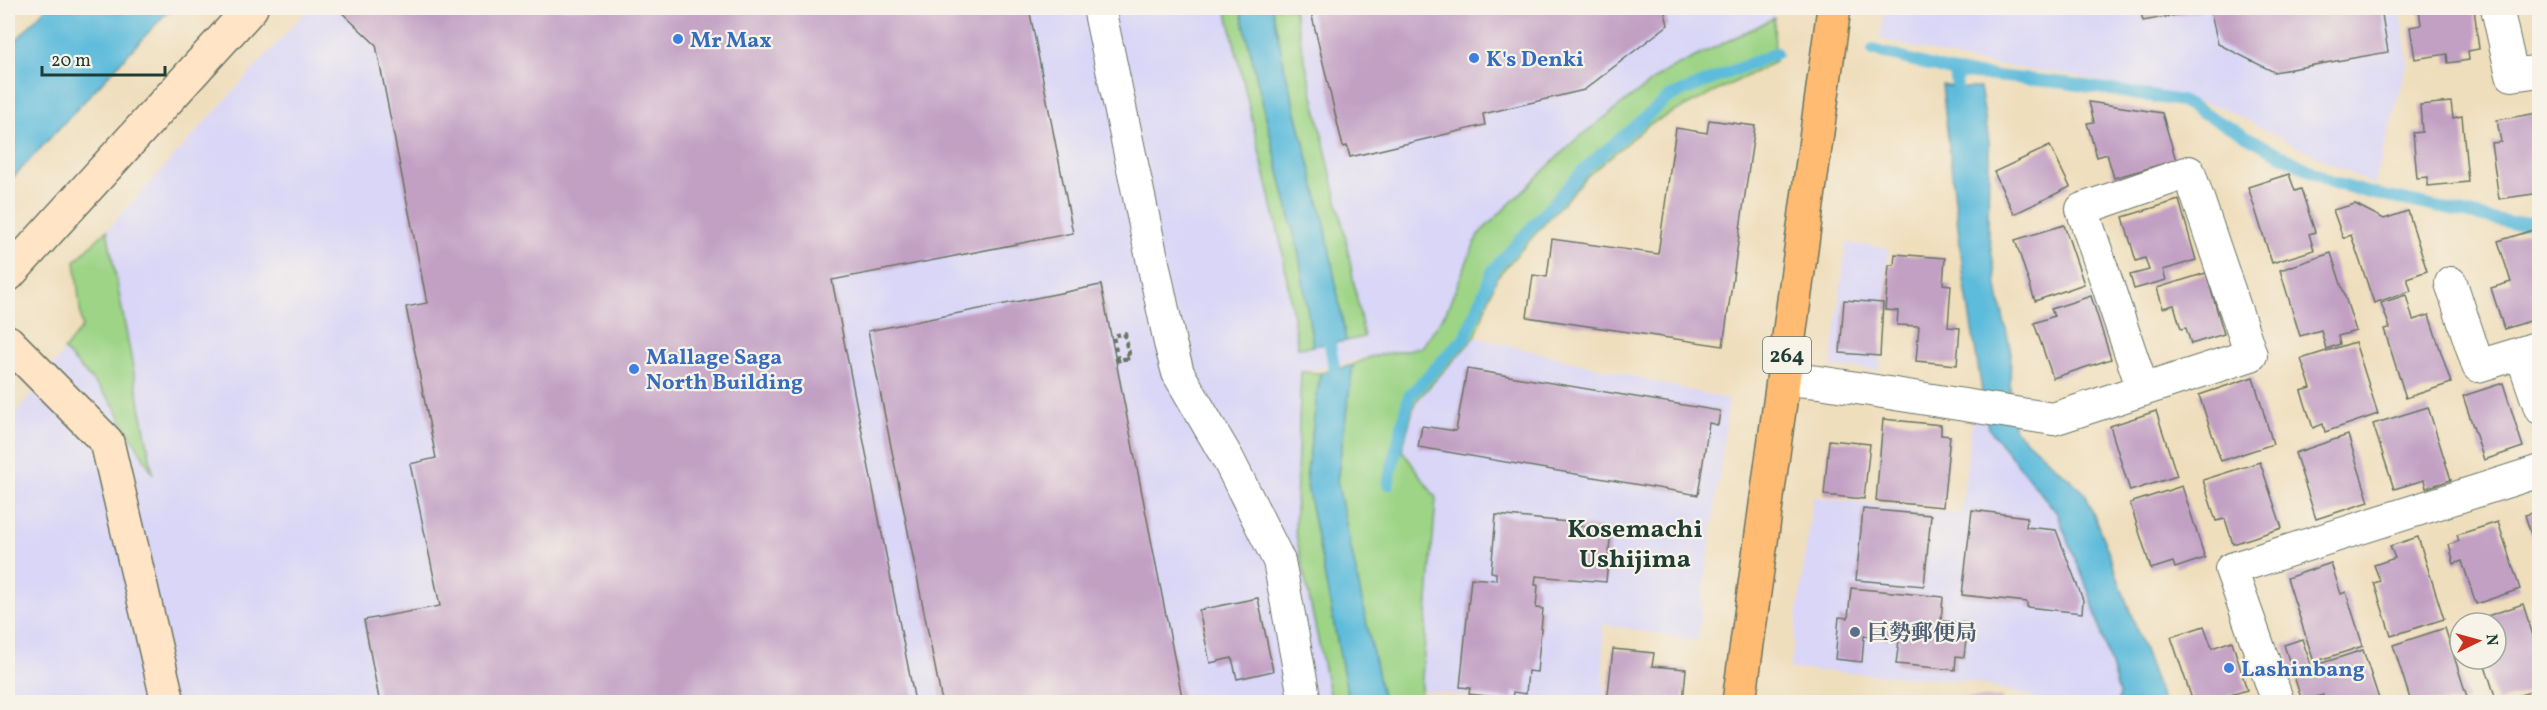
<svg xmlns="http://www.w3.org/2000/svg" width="2547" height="710" viewBox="0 0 2547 710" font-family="Vollkorn,'Noto Serif JP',serif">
<rect width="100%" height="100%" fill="#f7f3e8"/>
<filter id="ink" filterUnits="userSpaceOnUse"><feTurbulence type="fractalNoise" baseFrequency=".0167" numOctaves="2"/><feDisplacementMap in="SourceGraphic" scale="12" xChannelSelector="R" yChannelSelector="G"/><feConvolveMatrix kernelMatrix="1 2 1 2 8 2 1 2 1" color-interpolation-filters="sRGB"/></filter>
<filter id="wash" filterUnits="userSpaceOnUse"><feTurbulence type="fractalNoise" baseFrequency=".008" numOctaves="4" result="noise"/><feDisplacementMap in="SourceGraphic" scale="24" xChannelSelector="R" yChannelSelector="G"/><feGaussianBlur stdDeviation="1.35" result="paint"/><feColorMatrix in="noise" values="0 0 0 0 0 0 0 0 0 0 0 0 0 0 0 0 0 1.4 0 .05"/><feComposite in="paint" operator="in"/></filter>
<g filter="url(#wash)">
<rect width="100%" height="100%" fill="#efdebc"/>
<!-- built -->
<g fill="#d9d6f7">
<polygon points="309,8 1772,8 1774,18 1663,73 1573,142 1478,235 1446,312 1422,347 1301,372 1295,530 1331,702 8,702 8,415 16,413 82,328 75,261 107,230"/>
<polygon points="1884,8 2399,8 2408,61 2374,185 2221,107 2072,75 1968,61 1880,39"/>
<polygon points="1846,243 1888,248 1879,370 1831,367"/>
<polygon points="1475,337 1729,400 1697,641 1603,624 1604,702 1508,702 1421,690 1436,498 1402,450 1415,402"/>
<polygon points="1972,419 1999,423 2076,514 2141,702 2033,702 2034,697 1968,681 1790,669 1813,497 1961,515"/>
</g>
<!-- green -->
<g fill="#9dd486" stroke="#5e885d" stroke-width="1.5">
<polygon points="1226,8 1240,8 1299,255 1313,346 1298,348 1282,248"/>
<polygon points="1272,8 1293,8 1345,235 1364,337 1346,341 1325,225 1286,74"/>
<polygon points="1774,18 1775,62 1648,125 1585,178 1497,277 1475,337 1415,402 1402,450 1436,498 1421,690 1419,702 1383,702 1337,481 1353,365 1370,357 1422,347 1446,312 1478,235 1573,142 1663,73"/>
<polygon points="107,230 153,474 111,401 64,350 82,327 75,261"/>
<polygon points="1301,372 1320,373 1306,480 1349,702 1331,702 1295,530"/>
</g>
<!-- water -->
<g fill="#5dbbdb" stroke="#3e7c88" stroke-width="1.5">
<polygon points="46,8 171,8 8,183 8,49"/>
<polygon points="1240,8 1272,8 1286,74 1325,225 1346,341 1313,346 1299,255"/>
<polygon points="1942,85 1957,88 1980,88 1989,142 1988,230 1999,298 2011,352 2010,386 2014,429 2085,493 2108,551 2163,702 2118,702 2119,693 2090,595 2057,513 1988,428 1964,280"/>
<polygon points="1353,365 1337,481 1383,702 1349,702 1306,480 1320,373"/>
</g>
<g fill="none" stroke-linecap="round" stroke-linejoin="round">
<!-- stream -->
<g stroke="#5dbbdb" stroke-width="12">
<polyline points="1873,50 1955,72 2066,83 2181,101 2331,182 2366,192 2511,223 2540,222"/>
<polyline points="1955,72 1959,104"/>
<polyline points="1327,328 1337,384"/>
<polyline points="1388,484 1409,396 1466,336 1493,270 1585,168 1669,97 1776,53"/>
</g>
</g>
<g id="blocks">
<!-- building -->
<g fill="#c2a0c4">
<polygon points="337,8 1029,8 1073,233 832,280 915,702 367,702 379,699 364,620 440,606 410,464 436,458 406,307 427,303 376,45"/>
<polygon points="1310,8 1664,8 1668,25 1584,90 1483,114 1485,125 1350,157 1347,146 1343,147"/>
<polygon points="2140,8 2381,8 2388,52 2274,72 2218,44 2210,9 2143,21"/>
<polygon points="2419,8 2474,8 2479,49 2468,51 2469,60 2448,63 2447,54 2415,59 2410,27 2421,25"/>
<polygon points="2089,102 2162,113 2176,160 2114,178 2107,154 2097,157 2087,123 2094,122"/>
<polygon points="2451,102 2453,118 2462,116 2468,182 2428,186 2428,177 2417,178 2413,133 2422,132 2420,105"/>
<polygon points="2537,113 2540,132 2540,193 2499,199 2491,143 2501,142 2497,120"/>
<polygon points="1709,120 1755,126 1723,346 1527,317 1533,275 1547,277 1552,239 1658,254 1676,128 1707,133"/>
<polygon points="2050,146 2070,187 2014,214 1994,172"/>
<polygon points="2289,174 2295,191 2301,189 2315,232 2309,234 2314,250 2272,263 2248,187"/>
<polygon points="2179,200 2196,260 2163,270 2166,280 2134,289 2130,275 2149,270 2145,258 2136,261 2123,217"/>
<polygon points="2355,204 2384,219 2408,211 2427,271 2407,278 2411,291 2374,303 2351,235 2343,238 2333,210"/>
<polygon points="2064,225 2084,284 2035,301 2015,240"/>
<polygon points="2540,228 2540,318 2504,329 2491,288 2511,282 2498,241"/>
<polygon points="2331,253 2356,331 2338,336 2340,344 2326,349 2321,330 2300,336 2280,270"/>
<polygon points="1895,254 1945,258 1943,284 1951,285 1948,327 1960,328 1957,365 1916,361 1919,326 1897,325 1898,311 1885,310 1889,265 1894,265"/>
<polygon points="2206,273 2224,334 2191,344 2186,328 2181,329 2174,305 2163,308 2157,288"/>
<polygon points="1101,285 1183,702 942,702 868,331"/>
<polygon points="2406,295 2413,320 2429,315 2451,383 2406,398 2384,329 2390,328 2381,303"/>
<polygon points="2091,296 2111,359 2053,378 2034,323 2054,316 2051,309"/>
<polygon points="1844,300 1883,303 1880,356 1840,353"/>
<polygon points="2355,342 2378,414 2325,432 2323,424 2313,428 2301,391 2311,388 2301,359"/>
<polygon points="1467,369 1720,411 1718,425 1709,423 1698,495 1418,447 1422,426 1456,431"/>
<polygon points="2253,377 2273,444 2221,461 2199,395"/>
<polygon points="2503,383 2523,447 2484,460 2463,396"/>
<polygon points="2428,407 2451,480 2426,488 2424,480 2394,489 2373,424"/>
<polygon points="2156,411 2177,476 2130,491 2110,426"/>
<polygon points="1883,419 1941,425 1941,435 1950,436 1943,507 1876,501"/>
<polygon points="2348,435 2369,502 2316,519 2295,453"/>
<polygon points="1829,440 1870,444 1864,499 1824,495"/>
<polygon points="2260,462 2282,528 2233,544 2225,519 2216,521 2203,480"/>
<polygon points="2182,486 2205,558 2175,568 2173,562 2151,569 2130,503"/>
<polygon points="1863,509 1931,515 1924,586 1856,580"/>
<polygon points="1972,510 2027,517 2026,527 2056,530 2083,600 2082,613 2027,607 2027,602 1962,595"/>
<polygon points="2540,511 2540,558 2539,559 2525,515"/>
<polygon points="1496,515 1568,522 1568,525 1611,529 1606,582 1536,576 1535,585 1538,585 1536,608 1543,609 1537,672 1528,671 1526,694 1513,692 1512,699 1469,694 1470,688 1460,687 1471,578 1496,580 1496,573 1491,572"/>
<polygon points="2498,522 2520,589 2476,604 2462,561 2454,564 2449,545 2459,541 2457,535"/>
<polygon points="2418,537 2444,619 2391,636 2374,583 2380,581 2374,565 2395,558 2390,546"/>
<polygon points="2331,563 2341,594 2346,592 2363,646 2314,662 2287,578"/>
<polygon points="1851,588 1943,597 1941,621 1968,623 1964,657 1956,656 1955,670 1896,664 1899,640 1864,636 1862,662 1835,659 1839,617 1848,618"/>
<polygon points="1258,598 1273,671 1237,679 1232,658 1210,663 1199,610"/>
<polygon points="2523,604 2540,658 2540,662 2533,664 2540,689 2497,702 2483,659 2496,659 2496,623 2479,623 2478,619"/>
<polygon points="2204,626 2212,648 2232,641 2247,690 2208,702 2193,702 2171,637"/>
<polygon points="2445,628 2468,700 2460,702 2411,702 2393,645"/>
<polygon points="2302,639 2314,674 2324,670 2322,663 2363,650 2380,702 2325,702 2323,695 2302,701 2284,645"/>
<polygon points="1613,649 1654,653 1652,666 1686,669 1683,702 1607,702"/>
<rect x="1956" y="698" width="46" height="4"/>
</g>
</g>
</g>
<g filter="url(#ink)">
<use href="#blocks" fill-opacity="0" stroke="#687564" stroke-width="1.5"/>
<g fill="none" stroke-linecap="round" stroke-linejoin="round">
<defs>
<g id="street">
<polyline points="1099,8 1170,343 1178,373 1228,459 1279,561 1305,702"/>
<polyline points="2497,8 2512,75 2540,71"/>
<polyline points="2451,283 2478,366 2521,353"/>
<polyline points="2539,347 2521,353 2540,408"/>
<polyline points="1784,379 1819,382 2053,419 2251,355 2189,172 2082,209 2143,390"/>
<polyline points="2278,702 2231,569 2540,471"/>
</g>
<g id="secondary">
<polyline points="8,275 251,8"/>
<polyline points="8,342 107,442 168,702"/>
</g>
<polyline id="highway" points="1739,702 1834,8"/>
</defs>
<!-- street casing -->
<use href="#street" stroke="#687564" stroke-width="34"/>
<!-- secondary casing -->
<use href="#secondary" stroke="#687564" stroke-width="36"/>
<!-- highway casing -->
<use href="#highway" stroke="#687564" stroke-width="36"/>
<!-- path -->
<polyline stroke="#687564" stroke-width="4" stroke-dasharray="4.5 4.5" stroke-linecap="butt" points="1116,361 1130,358 1125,333 1113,336 1118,360 1129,358 1124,332"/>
<!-- street -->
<use href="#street" stroke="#fff" stroke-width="32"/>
<!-- secondary -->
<use href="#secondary" stroke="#ffe4c6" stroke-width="33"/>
<!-- highway -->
<use href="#highway" stroke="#ffbb71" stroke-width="33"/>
</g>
</g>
<!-- markers -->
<g fill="#3f7fe0" stroke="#f7f3e8" stroke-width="2">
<circle cx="678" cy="39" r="6"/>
<circle cx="1474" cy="58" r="6"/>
<circle cx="634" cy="369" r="6"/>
<circle cx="2229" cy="668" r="6"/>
</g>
<circle fill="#5c6f8a" stroke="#f7f3e8" stroke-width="2" cx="1855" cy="632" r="6"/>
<g text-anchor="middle" stroke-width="4.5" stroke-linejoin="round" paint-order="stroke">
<!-- shield labels -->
<rect fill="#f7f3e8" stroke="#60746a" stroke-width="1.5" x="1763" y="337" width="48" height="36" rx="4.5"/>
<g font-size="21" font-weight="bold" fill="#1f3d34">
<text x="1787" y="362">264</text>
</g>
<!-- shop labels -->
<g font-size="22" font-weight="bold" fill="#366cbe" stroke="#f7f3e8" text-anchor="start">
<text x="690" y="47">Mr Max</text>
<text x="1486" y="66">K's Denki</text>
<text x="646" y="364">Mallage Saga<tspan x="646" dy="25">North Building</tspan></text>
<text x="2241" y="676">Lashinbang</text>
</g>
<!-- service labels -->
<g font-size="22" font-weight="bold" fill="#4e5e75" stroke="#f7f3e8" text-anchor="start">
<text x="1867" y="640">巨勢郵便局</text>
</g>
<!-- quarter labels -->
<g font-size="26" font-weight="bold" fill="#1f3d34" stroke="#f7f3e8">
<text x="1635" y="537">Kosemachi<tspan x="1635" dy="30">Ushijima</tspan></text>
</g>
</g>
<!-- margin -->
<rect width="2547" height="710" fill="none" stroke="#f7f3e8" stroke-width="30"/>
<!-- north arrow -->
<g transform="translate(2478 641) rotate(85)"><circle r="28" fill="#f7f3e8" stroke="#a1aaa0" stroke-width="1.5"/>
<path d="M0-4.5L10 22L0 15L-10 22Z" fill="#c8321e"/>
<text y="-9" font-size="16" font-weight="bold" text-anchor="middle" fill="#1f3d34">N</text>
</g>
<!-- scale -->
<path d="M42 66v9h123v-9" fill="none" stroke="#1f3d34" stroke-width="3"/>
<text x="51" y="66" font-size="18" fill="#1f3d34" stroke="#f7f3e8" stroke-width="4.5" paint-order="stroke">20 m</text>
</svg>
